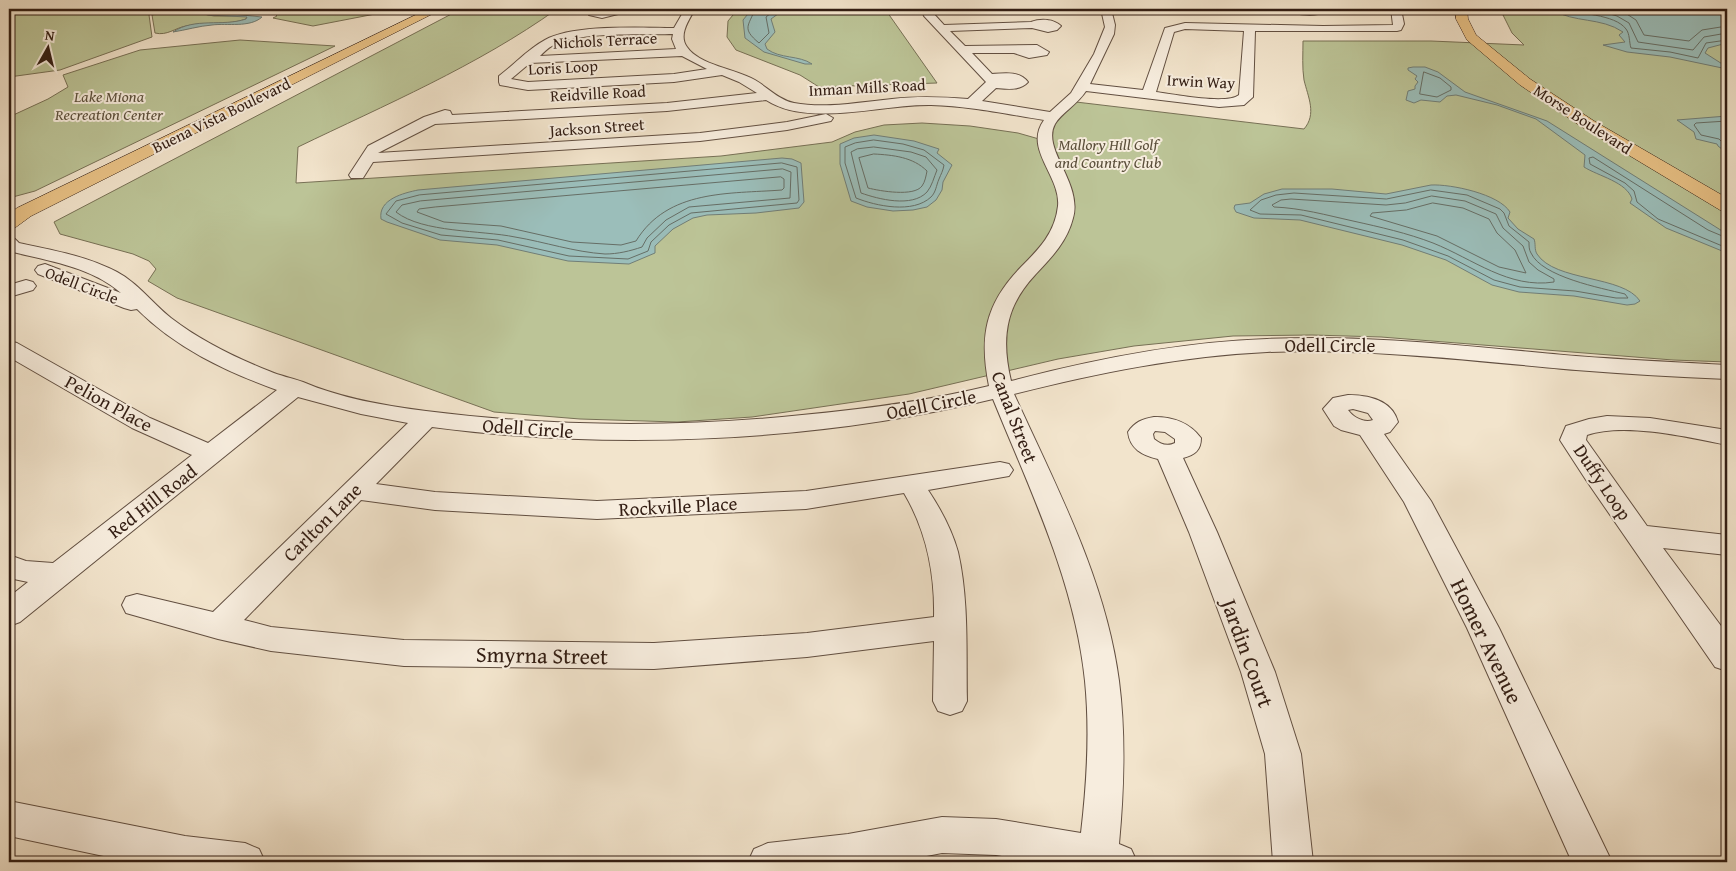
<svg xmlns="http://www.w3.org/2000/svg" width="1736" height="871" viewBox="0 0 1736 871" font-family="'Gentium Book Plus',serif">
<rect width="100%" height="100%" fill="#f2e4cc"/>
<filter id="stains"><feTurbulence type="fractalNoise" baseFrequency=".004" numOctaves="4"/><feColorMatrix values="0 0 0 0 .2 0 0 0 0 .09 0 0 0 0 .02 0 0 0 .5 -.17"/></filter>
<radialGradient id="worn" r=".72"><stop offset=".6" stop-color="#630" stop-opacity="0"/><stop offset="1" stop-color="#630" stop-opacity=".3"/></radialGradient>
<!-- green -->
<g fill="#bcc497" stroke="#777055">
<polygon points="9,9 160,9 149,15 152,37 60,70 9,77"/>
<path d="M177,9H194L203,14L214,16H247L246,19C227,26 206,21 186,26C175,28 167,36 155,33L152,15Z"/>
<polygon points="212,9 401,9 313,26 273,18 277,16 275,14"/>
<path d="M461,9H557C477,66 385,105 298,147L296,183L721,156L832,142L855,132L884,125L922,123L970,126L1018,133L1039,139L1058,196L1072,198C1071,178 1058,161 1049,143L1054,122L1076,102L1304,129C1317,114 1308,97 1304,80C1302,68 1303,53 1303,41H1431L1524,45L1512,33L1500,9H1727V362L1673,360L1381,337L1312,335L1233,336L1134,346L1058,359L909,394L752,417L677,422L580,419L494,412L177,298L148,281L156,269L149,261L133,254L60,234L54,222Z"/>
<polygon points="738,9 885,9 937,83 819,87 800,75 736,50 727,37 728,21"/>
<polygon points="240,40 335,46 35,191 9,198 9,117 48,99 68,87 63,75 140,50"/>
</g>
<!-- water -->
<g fill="#9bbeba" stroke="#717e77">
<path d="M194,9H207L212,12L262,17C250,28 227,23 212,25C199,26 186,30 173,32C195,17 222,27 246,19L247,17L208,15Z"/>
<path d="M752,9H777L782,11L771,19L775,32L765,44L767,49C780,59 799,55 812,64H805L764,52L745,38L743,20Z"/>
<path d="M1556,9H1727V43L1708,48L1705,53L1727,67V69L1670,57L1627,52L1603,45L1625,42L1619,35L1623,32C1601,17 1574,23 1553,10Z"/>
<path d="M1413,67H1425L1438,72L1465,92L1547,121L1727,234V253L1666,228L1630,203L1632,199C1627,182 1598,176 1584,167L1585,155L1536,119L1497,105L1456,95L1447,96L1440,102L1421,100L1414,103L1406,100L1408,91L1415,89V86L1418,82L1415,79L1417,76L1408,70V68Z"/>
<polygon points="1727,116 1727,153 1718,146 1717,144 1696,139 1694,132 1677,120"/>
<polygon points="874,135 914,141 939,149 937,153 952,165 943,182 942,190 936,200 927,207 913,210 893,211 867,207 851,201 840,164 840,144 854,138"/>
<path d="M782,158L792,159L801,163L804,202L799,208L756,213L707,215L693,218L673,229L655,246V253L629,264L568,261L497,245L440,240L387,222L381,219C378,199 404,193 418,190Z"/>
<path d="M1431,185C1451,184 1499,194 1510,212L1508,218L1518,229L1534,239C1536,244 1534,249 1537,254C1555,282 1623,275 1640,301L1635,304L1627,305L1574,296L1519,292L1492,285L1446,260L1402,245L1300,220L1254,218L1236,212L1234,208L1235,205L1250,203L1264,194L1282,189H1332L1386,194Z"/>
</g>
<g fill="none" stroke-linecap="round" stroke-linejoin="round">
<!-- shore -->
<g stroke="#666e66" stroke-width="1">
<path d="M755,9C749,26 741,28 759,43L769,33L766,17L776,9"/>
<path d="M1561,9C1578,14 1615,14 1626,29C1630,34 1629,42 1631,48L1670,52L1698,58L1706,43L1727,40"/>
<polyline points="1593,9 1617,16 1629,23 1638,42 1693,50 1704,37 1727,33"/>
<polyline points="1619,9 1636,20 1644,35 1689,41 1702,30 1727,26"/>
<polygon points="1424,72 1440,78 1451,87 1451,90 1437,97 1420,94"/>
<polyline points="1727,121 1696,123 1694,125 1701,135 1719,139 1727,147"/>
<path d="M874,140L903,144L924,150L944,165C943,171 941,174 939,179C936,186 936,192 931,197C913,214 876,206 856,198L845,163V147L855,143Z"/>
<path d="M874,147L911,152L926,157L937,170C934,177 932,186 927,192C912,208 878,199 861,193L851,152L857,149Z"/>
<path d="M874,154C893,155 913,157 927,171C926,176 925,182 922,186C914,197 880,191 868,188L859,158Z"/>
<polygon points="782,163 797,167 799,200 797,203 691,213 669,225 651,242 648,251 628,259 569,256 498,240 441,235 402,223 386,214 396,201 419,195"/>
<path d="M783,169L791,172L790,198L689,207L666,220L647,238L642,247C630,251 618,254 605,254C574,252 545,242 515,237C481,230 423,233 396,212L402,205L420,201Z"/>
<path d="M781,177L784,179V188L782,190C729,194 668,189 636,241L621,245L572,242L501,226L444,222L417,212L419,209L435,207Z"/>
<path d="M1431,190L1467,195L1500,209L1504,213L1509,226L1529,242C1529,246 1529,250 1531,253C1542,277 1601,288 1625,294L1628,298H1616L1575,291L1520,287L1494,280L1448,256L1403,240L1301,215L1260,214L1250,210L1261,200L1276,195L1294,193L1386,199Z"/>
<path d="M1432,196L1465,201L1496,214L1503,228L1523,246L1529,262L1538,270L1554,279V282C1509,289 1473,259 1433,243C1407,233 1380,227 1353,221C1326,215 1301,208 1274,207L1272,205L1281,200L1291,199L1386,205L1405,203Z"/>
<polygon points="1433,203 1463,208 1489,219 1497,233 1515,250 1526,273 1499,267 1437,236 1370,216 1372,213 1406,210"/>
<polyline points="1727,238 1708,230 1593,157 1589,158 1590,164 1625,183 1634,191 1637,202 1658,219 1727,248"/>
</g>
<defs>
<g id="minor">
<polygon points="597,9 613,9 619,12 618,14 602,18 589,15 588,13"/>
<path d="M685,9H695C689,20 678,35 687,47C699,65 736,69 755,80C767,87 779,100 794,103C826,109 860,102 892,99C918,96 943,97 968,99L986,82L924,16L922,11L923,9H937L933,13L944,25L1031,22C1041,18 1054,19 1061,26L1057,30L1048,32L1032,28L950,31L965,46L1037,45L1049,52L1047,55L1029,58L1014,53H972L992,74C1005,73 1020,71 1028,82C1020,91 1007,89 996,88L982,101L1050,112L1071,93L1094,54L1105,27L1101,9H1111L1115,25L1114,34L1090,84L1143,90L1165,28L1185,23L1323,26L1393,25L1391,9H1401L1404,24L1401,30L1397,31H1255L1253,97L1244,105L1219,107L1086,91C1077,105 1061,113 1055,124C1041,149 1083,183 1073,218C1067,242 1051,258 1035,275C1005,307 1001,339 1011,381C1095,359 1180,342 1267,339C1371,334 1473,347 1576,356C1626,360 1677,362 1727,365V379C1677,377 1626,374 1576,370C1474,361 1371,348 1267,352C1181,356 1098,373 1014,394C1056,486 1106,580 1119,681C1126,735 1124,790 1119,844L1131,849L1137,862H1037L996,855L942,853L896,862H748L754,849L768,843L848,834L942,817L996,819L1081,833C1087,782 1090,731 1085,681C1075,582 1030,490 993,399C816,442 612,451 432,427L376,484L435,492L597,501L806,491L1000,462L1009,464L1013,470L1009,476L928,490C940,508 952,530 958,552C969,600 966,652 967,701L962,711L950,715L938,711L933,701L934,641L807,657L654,669L404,666L271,651L218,639L126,613L122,605L126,597L137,594L213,612L408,423L361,414L298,397L20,622L9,626V597L28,582L9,578V555L26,561L53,563L192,455L132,428L9,357V341L17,343L150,418L208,443L277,390C225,371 176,348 137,309L131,310L124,308L38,274L35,270L38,266L45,264L121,293C90,266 47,261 9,251V237L15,239L19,243C52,250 87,256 117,272C138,283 152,303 171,318C201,341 234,357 269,371C280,376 292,378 303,382C340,398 385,406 426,411C551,427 677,428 802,415C865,409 928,401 989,386C979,337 985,304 1021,267C1039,249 1055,233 1058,206C1061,176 1023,149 1044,120C1006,114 969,106 931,105C882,104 809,128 766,100L667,111L435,124L378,153L700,133L787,122L826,114L833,118L831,121L787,130L700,141L373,162L363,178H351L349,175L368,146L424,117L445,110L450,111L452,115L667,103L757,93L739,82L722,75L674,82L528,90L500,85L499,82V76C514,65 528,49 545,40C574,24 640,28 674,28ZM1185,29L1244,31L1239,95C1226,105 1173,94 1156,92L1174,32ZM673,34L672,39L676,49L540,56C544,52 548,48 552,46C575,31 644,35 673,34ZM682,56L707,69L674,74L528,82L511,79L530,63ZM904,493C926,530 935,574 934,617L807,633L654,643L404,640L271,627L244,620L361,500L435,510L597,519L806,509Z"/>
<path d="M1280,9H1316L1322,12C1317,17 1286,14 1280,9Z"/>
<polygon points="26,280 33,282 36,286 33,290 9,297 9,285"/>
<path d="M1348,395C1368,395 1392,400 1398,422L1390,432L1384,434L1431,501L1499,628L1612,862H1572L1467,628L1404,502L1360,435L1341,430L1334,426L1323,409L1333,398ZM1353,409L1368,413L1373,420C1364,423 1354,418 1348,410Z"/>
<path d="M1607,416L1650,418L1727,430V445C1689,437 1624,422 1587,435L1586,440L1647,526L1727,535V555L1663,548L1727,634V671L1715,667L1586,480L1560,440L1566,426L1589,419Z"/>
<path d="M1154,417C1173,417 1189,422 1201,438C1201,450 1195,455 1183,458L1217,532L1275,672L1301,754L1313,862H1273L1265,754L1241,672L1189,532L1158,459C1142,455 1130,449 1128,432C1135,422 1142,419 1154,417ZM1155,431L1165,432L1175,439V443C1167,447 1160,444 1154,439L1153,434Z"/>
<polygon points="9,801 185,836 245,843 259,849 265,862 132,862 9,836"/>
</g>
<g id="major">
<polygon points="428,9 442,9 31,216 16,227 9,229 9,214 17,208"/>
<polygon points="1455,9 1467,9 1468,19 1476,35 1530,79 1594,121 1727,198 1727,212 1720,210 1582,127 1520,85 1467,40 1456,19"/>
</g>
</defs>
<!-- minor casing -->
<use href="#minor" stroke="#624f41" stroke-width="2"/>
<!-- major casing -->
<use href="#major" stroke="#321d13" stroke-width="1"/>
<!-- minor -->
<use href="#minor" fill="#f7edde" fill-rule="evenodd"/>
<!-- major -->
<use href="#major" fill="#e9c286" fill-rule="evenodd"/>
</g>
<g text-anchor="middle" stroke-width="4" stroke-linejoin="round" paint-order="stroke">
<!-- far-street labels -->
<g font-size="16" fill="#321d13" stroke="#f7edde">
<text transform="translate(605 40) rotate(-3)" y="6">Nichols Terrace</text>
<text transform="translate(563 67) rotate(-3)" y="6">Loris Loop</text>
<text transform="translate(1201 81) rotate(3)" y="6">Irwin Way</text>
<text transform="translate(867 87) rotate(-3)" y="6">Inman Mills Road</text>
<text transform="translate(598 93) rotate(-3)" y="6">Reidville Road</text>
<text transform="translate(221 115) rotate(-26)" y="6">Buena Vista Boulevard</text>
<text transform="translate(1583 119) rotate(33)" y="6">Morse Boulevard</text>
<text transform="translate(597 127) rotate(-4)" y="6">Jackson Street</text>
<text transform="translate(82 285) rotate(21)" y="6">Odell Circle</text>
</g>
<!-- far-park labels -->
<g font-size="16" font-style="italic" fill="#5b4f3b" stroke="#f7edde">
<text x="109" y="102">Lake Miona<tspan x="109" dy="18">Recreation Center</tspan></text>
<text x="1108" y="150">Mallory Hill Golf<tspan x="1108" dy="18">and Country Club</tspan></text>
</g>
<!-- street labels -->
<g font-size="19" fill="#321d13" stroke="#f7edde">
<text x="1330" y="352">Odell Circle</text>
<text transform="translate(109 403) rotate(29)" y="7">Pelion Place</text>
<text transform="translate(931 404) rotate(-11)" y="7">Odell Circle</text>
<text transform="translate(1015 417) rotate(69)" y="7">Canal Street</text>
<text transform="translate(528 428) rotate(4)" y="7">Odell Circle</text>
<text transform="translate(1603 482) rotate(56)" y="7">Duffy Loop</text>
<text transform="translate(152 501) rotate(-38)" y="7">Red Hill Road</text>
<text transform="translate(678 506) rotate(-3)" y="7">Rockville Place</text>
<text transform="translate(322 522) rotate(-45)" y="7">Carlton Lane</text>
</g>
<!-- near-street labels -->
<g font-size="22" fill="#321d13" stroke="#f7edde">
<text transform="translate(1487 641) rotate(64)" y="8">Homer Avenue</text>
<text transform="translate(1248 653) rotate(70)" y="8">Jardin Court</text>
<text transform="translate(542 655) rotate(1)" y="8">Smyrna Street</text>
</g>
</g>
<!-- margin -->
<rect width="1736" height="871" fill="none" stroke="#f2e4cc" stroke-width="30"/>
<rect x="10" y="10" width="1716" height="851" fill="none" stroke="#321d13" stroke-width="2.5"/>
<rect x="15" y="15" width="1706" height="841" fill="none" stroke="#321d13"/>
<!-- north arrow -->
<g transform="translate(48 48) rotate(8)" stroke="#f7edde" stroke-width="4" paint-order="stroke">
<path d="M0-4L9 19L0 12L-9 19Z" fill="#321d13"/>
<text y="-8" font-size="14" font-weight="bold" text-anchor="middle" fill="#321d13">N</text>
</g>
<rect width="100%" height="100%" filter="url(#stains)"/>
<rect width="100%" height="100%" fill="url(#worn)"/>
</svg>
